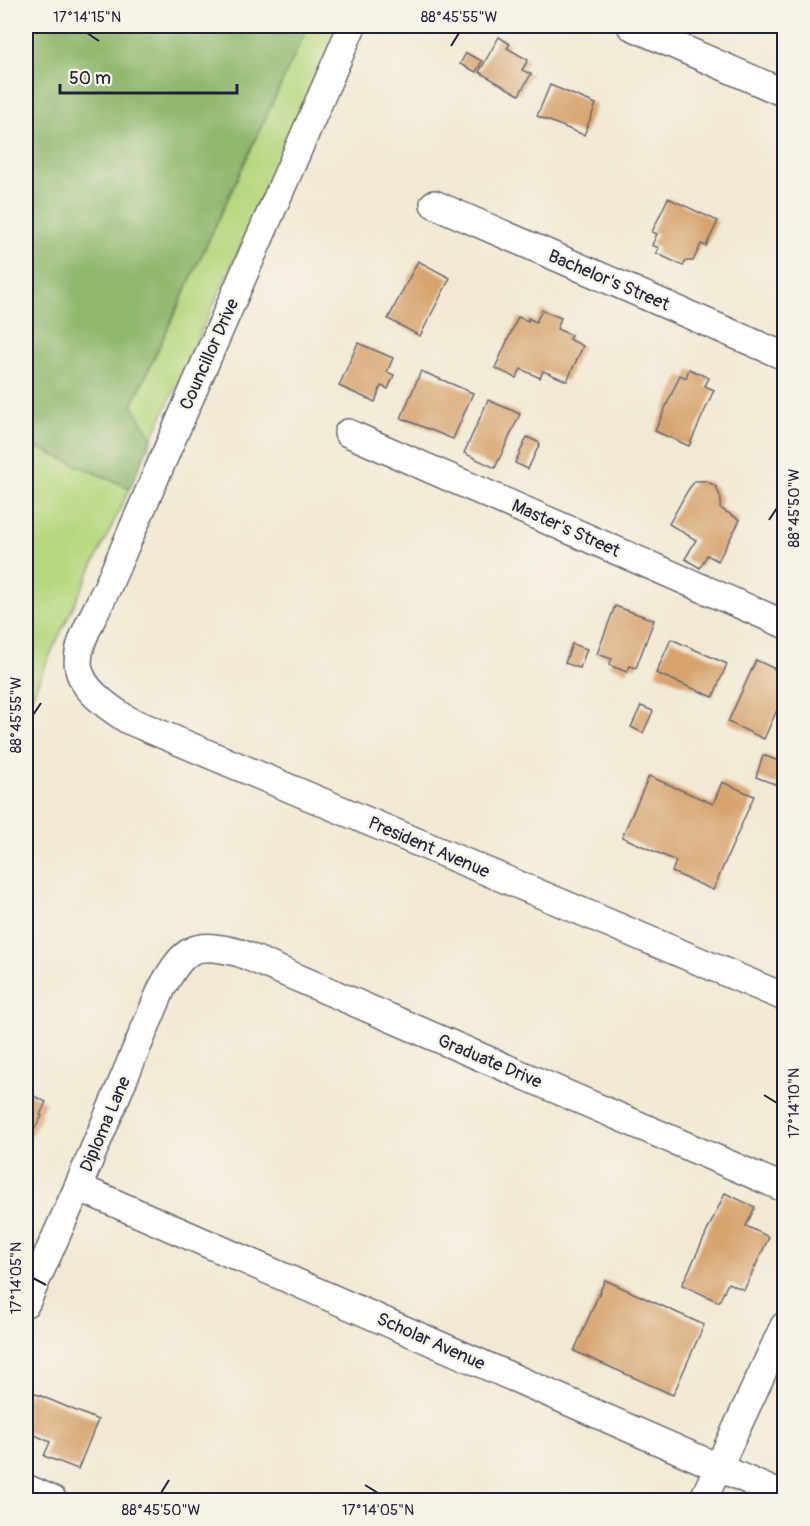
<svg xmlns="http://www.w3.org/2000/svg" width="810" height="1526" viewBox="0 0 810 1526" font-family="Pangolin,sans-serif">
<rect width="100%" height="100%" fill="#f7f3e8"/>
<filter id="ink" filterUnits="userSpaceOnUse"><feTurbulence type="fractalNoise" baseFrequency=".0167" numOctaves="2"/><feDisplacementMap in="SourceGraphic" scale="12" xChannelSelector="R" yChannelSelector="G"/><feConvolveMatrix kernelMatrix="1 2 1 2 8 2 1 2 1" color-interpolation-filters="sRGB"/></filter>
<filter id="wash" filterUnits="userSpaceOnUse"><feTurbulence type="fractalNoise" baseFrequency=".008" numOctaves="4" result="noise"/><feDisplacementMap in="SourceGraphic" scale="24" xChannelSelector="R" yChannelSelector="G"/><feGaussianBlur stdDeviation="1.35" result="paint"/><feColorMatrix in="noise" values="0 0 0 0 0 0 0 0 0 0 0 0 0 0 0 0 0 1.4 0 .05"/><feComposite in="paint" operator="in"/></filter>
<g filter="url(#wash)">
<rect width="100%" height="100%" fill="#f1e9d3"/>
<!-- green -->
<g fill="#b6d77e" stroke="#6c7c5c" stroke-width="1.5">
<polygon points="308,26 342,26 152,438 132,406"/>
<polygon points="26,443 130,488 48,659 26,711"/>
</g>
<!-- forest -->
<polygon fill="#90b86d" stroke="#596d54" stroke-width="1.5" points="26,26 308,26 132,405 152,438 130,488 26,443"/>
<g id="blocks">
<!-- building -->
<g fill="#d7a46f">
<polygon points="499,37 510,44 507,48 528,60 522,70 531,74 519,95 479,72"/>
<polygon points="466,53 482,61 476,72 460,64"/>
<polygon points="550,85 596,104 584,135 537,116"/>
<polygon points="668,198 718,221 706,246 701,244 693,261 686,261 683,266 656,253 659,248 652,245 657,234 652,232"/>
<polygon points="418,261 450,278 420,336 388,319"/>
<polygon points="542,310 561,318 557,329 571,335 569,339 583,346 567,381 543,371 540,378 521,369 516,378 495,368 518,317 528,321 528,318 536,322"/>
<polygon points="358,343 393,358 387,372 394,375 388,389 381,386 375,402 339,386"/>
<polygon points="689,369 709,378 705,386 714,390 689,446 655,431 680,375 686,378"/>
<polygon points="421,371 473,393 453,439 401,418"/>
<polygon points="488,400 520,414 495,468 464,453"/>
<polygon points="527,437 540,443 528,469 515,463"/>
<polygon points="695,481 707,481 716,487 721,498 720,508 740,520 718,561 707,555 700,568 685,559 696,540 669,524 688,490"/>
<polygon points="615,606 654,620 636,668 630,666 627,672 609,665 612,659 597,654"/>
<polygon points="671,639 727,664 713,697 656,673"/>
<polygon points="572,644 587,649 580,668 565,663"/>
<polygon points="756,660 784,673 784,715 776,712 764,739 728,722"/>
<polygon points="641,706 653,711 643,733 631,727"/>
<polygon points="763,755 784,763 777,785 756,777"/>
<polygon points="649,776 713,804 722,782 754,796 713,890 672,872 676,861 622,837"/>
<polygon points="784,886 784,910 777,888"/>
<polygon points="26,1092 46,1102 40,1115 42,1116 26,1144"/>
<polygon points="725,1193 755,1207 746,1226 769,1237 744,1290 728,1283 719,1302 682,1285"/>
<polygon points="605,1280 704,1325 673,1395 574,1351"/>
<polygon points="29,1391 98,1420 78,1469 44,1456 50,1442 26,1431 26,1400"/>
</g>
</g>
</g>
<g filter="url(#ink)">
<use href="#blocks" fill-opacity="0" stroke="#6a6870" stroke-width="1.5"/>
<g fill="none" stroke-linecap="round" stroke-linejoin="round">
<defs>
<g id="minor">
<path d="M352,26L107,588C75,654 55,674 128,720L784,997"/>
<polyline points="631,26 784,93"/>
<polyline points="434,204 784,356"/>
<polyline points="348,433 784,624"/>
<polyline points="78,1187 784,1496"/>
<path d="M26,1303L78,1187L162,988C185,947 194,941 240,953L784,1188"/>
<polyline points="26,1488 53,1500"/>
<polyline points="703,1500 784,1326"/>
</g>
</defs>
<!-- minor casing -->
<use href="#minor" stroke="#6a6870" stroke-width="30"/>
<!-- minor -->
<use href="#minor" stroke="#fff" stroke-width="27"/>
</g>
</g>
<!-- ticks -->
<path fill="none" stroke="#22223b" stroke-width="2" d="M87,33L99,41M451,46L459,33M769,520L777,508M33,715L41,703M764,1095L777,1103M33,1278L46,1285M365,1485L378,1493M161,1493L169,1480"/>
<g text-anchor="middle" stroke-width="5" stroke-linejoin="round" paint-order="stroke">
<!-- street labels -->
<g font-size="18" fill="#22223b" stroke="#f7f3e8">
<text transform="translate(609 280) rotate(23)" y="6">Bachelor's Street</text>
<text transform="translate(209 354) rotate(-66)" y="6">Councillor Drive</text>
<text transform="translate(566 528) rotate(24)" y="6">Master's Street</text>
<text transform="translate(429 847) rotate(23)" y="6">President Avenue</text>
<text transform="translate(490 1061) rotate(23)" y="6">Graduate Drive</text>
<text transform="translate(105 1124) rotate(-67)" y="6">Diploma Lane</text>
<text transform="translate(431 1341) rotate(24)" y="6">Scholar Avenue</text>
</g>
</g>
<!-- margin -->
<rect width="810" height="1526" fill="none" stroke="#f7f3e8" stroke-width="66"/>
<!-- scale -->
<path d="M60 84v9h177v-9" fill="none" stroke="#22223b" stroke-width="3"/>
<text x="69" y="84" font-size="18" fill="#22223b" stroke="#f7f3e8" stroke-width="4.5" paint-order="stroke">50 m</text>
<rect x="33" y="33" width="744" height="1460" fill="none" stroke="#22223b" stroke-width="2"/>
<g font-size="15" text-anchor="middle" fill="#22223b">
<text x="87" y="22">17°14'15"N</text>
<text x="459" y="22">88°45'55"W</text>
<text transform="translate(794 508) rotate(-90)" y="5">88°45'50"W</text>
<text transform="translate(16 715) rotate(-90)" y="5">88°45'55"W</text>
<text transform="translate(794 1103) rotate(-90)" y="5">17°14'10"N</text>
<text transform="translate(16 1278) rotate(-90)" y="5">17°14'05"N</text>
<text x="161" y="1515">88°45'50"W</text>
<text x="378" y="1515">17°14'05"N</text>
</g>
</svg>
